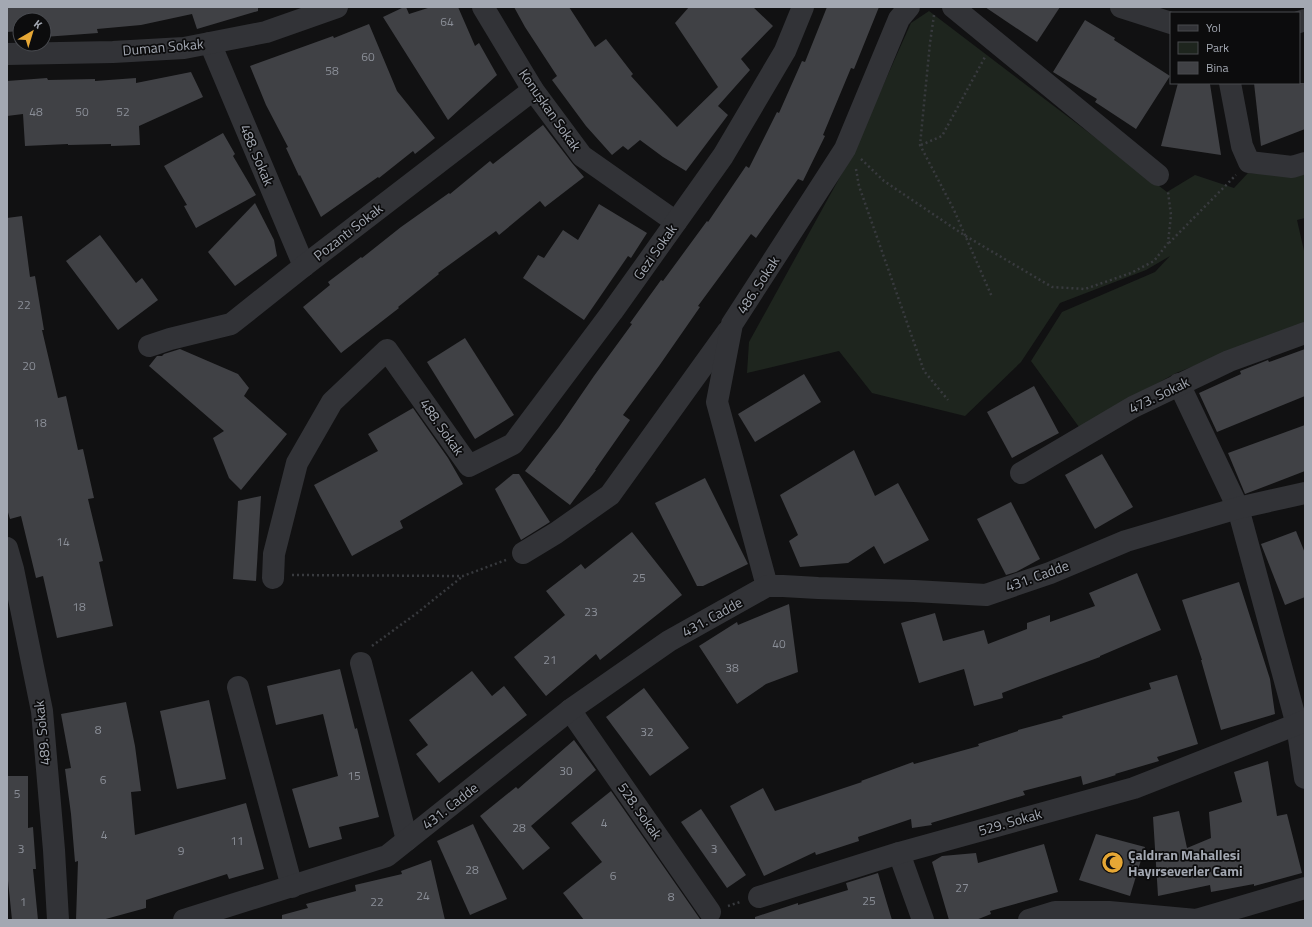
<svg xmlns="http://www.w3.org/2000/svg" width="1312" height="927" viewBox="0 0 1312 927" font-family="'Titillium Web',sans-serif">
<rect width="100%" height="100%" fill="#111112"/>
<!-- green -->
<polygon fill="#1e251e" points="929,11 1167,192 1195,175 1234,188 1248,173 1293,176 1305,173 1305,218 1297,220 1305,255 1305,323 1176,373 1079,427 1031,361 1062,312 1155,272 1170,256 1146,270 1060,303 1021,362 965,416 872,393 839,351 747,373 749,342 851,157 911,23"/>
<!-- building -->
<g fill="#404145">
<polygon points="7,7 258,7 258,11 197,29 192,14 141,25 97,29 98,33 44,37 44,20 20,20 20,31 7,32"/>
<polygon points="404,7 406,7 409,14 431,7 458,7 475,46 479,43 497,75 448,120 383,17"/>
<polygon points="514,7 569,7 595,47 606,39 633,74 631,76 677,127 718,87 675,23 689,7 753,7 773,26 741,59 750,70 718,106 728,115 686,171 663,157 640,140 628,150 623,146 612,155 586,126 552,80 557,76 525,27"/>
<polygon points="827,7 879,7 854,69 851,68 823,135 825,136 803,181 798,179 756,238 751,234 698,306 700,307 659,366 623,415 630,420 595,470 596,470 570,505 525,471 559,427 594,376 632,324 630,323 661,280 663,281 707,221 708,222 746,166 749,168 777,112 779,113 802,61 805,62"/>
<polygon points="985,7 1060,7 1037,42"/>
<polygon points="1085,20 1115,38 1114,40 1170,76 1136,129 1095,102 1097,99 1053,72"/>
<polygon points="369,24 397,91 435,138 415,154 413,151 379,178 378,177 321,217 300,175 299,176 286,148 288,147 266,105 250,66 333,36 334,38"/>
<polygon points="191,72 203,97 139,126 140,145 111,146 111,144 68,145 68,144 25,146 23,114 7,116 7,81 47,78 48,80 95,79 95,81 136,78 136,83"/>
<polygon points="1178,83 1210,84 1221,155 1161,146"/>
<polygon points="1254,83 1305,83 1305,129 1261,146"/>
<polygon points="543,125 572,163 584,177 545,207 540,201 499,235 496,231 438,273 439,274 398,307 399,308 341,353 303,307 330,285 328,282 361,257 362,258 401,227 449,193 450,194 490,161 493,164"/>
<polygon points="223,133 235,154 233,156 256,195 196,228 184,206 187,205 164,166"/>
<polygon points="255,203 274,240 277,256 235,286 208,252"/>
<polygon points="599,204 647,233 631,258 628,256 584,320 523,278 538,255 544,258 563,230 578,240"/>
<polygon points="22,216 30,277 35,276 44,330 42,330 58,398 66,396 78,450 83,449 94,498 88,499 103,561 99,562 113,626 57,638 43,576 36,578 21,516 10,519 7,509 7,218"/>
<polygon points="100,235 136,283 142,278 158,300 118,330 66,261"/>
<polygon points="465,338 514,415 475,439 427,362"/>
<polygon points="180,349 238,374 249,388 244,396 287,434 241,490 229,478 213,438 224,431 149,366 157,356 162,356 164,354"/>
<polygon points="1305,349 1305,396 1217,432 1199,393 1241,374 1240,371 1268,360 1269,362"/>
<polygon points="804,374 821,402 755,442 738,414"/>
<polygon points="1034,386 1059,433 1012,458 987,412"/>
<polygon points="413,408 448,458 463,484 400,521 403,528 352,556 314,485 378,451 368,434"/>
<polygon points="1305,425 1305,471 1245,494 1228,453"/>
<polygon points="854,450 875,496 898,483 929,540 884,564 874,546 848,563 800,567 789,541 798,535 780,495"/>
<polygon points="1102,454 1133,507 1095,529 1065,475"/>
<polygon points="513,474 519,474 550,522 521,540 495,489"/>
<polygon points="705,478 748,564 703,586 697,586 655,503"/>
<polygon points="261,496 256,581 233,579 238,501"/>
<polygon points="1011,502 1040,559 1016,572 1006,575 977,519"/>
<polygon points="1296,531 1305,553 1305,597 1285,605 1261,544"/>
<polygon points="632,532 682,595 600,660 596,654 546,696 514,657 565,615 546,591 581,564 585,569"/>
<polygon points="1137,573 1161,630 1100,656 1100,657 1002,693 1003,698 974,706 964,669 919,683 901,623 935,613 943,641 984,630 988,644 1027,629 1027,623 1050,615 1050,622 1095,606 1089,593"/>
<polygon points="1239,582 1270,679 1275,714 1221,730 1201,660 1202,660 1182,600"/>
<polygon points="789,604 798,672 766,684 737,704 699,646 737,622 738,625"/>
<polygon points="340,669 355,729 357,728 379,817 339,827 342,839 309,848 292,789 338,776 323,714 276,725 267,686"/>
<polygon points="472,671 492,696 504,686 527,715 439,783 416,754 428,745 409,720"/>
<polygon points="1177,675 1198,744 1157,757 1159,761 1115,774 1116,775 1083,785 1081,776 1023,791 1025,795 931,823 932,825 912,828 911,819 858,837 859,841 816,855 815,852 764,876 730,806 763,788 775,811 862,782 861,781 913,762 914,764 979,746 978,744 1018,731 1018,730 1063,718 1062,716 1151,689 1149,683"/>
<polygon points="644,688 689,748 650,776 606,717"/>
<polygon points="209,700 226,779 177,789 160,711"/>
<polygon points="126,702 135,746 141,791 131,792 135,835 246,803 264,869 229,879 227,874 146,900 146,908 102,920 76,920 78,861 75,862 71,814 65,769 71,768 61,714"/>
<polygon points="574,740 596,770 531,826 550,848 523,870 480,816 516,787 518,789"/>
<polygon points="1268,761 1277,816 1287,814 1302,873 1254,886 1254,884 1211,892 1210,885 1158,896 1153,817 1179,811 1187,848 1211,838 1209,812 1242,802 1234,772"/>
<polygon points="7,776 28,776 28,828 33,827 36,869 33,869 38,920 12,920 7,871"/>
<polygon points="611,791 700,919 701,920 584,920 563,893 602,862 571,823"/>
<polygon points="701,809 746,875 727,888 681,822"/>
<polygon points="473,824 507,899 470,915 437,841"/>
<polygon points="1096,834 1145,847 1130,896 1079,880"/>
<polygon points="1044,844 1058,892 990,911 991,914 976,920 949,920 932,862 942,856 976,853 978,863"/>
<polygon points="431,860 445,920 282,920 282,915 308,908 306,904 356,891 355,885 402,874 401,871"/>
<polygon points="878,873 892,920 755,920 755,917 798,903 798,905 848,890 846,883"/>
</g>
<g fill="none" stroke-linecap="round" stroke-linejoin="round">
<!-- path -->
<g stroke="#383a3e" stroke-width="2.5" stroke-dasharray="2 3" stroke-linecap="butt">
<polyline points="934,15 930,43 920,145 954,210 992,297"/>
<polyline points="921,145 942,136 985,57"/>
<polyline points="861,159 884,181 964,235 1052,287 1085,289 1131,273 1154,261 1168,243 1171,215 1168,192"/>
<polyline points="856,169 859,186 924,371 948,400"/>
<polyline points="1169,243 1236,175"/>
<polyline points="292,575 463,576 506,560"/>
<polyline points="372,646 417,613 463,576"/>
<polyline points="728,906 740,902"/>
</g>
<!-- minor -->
<g stroke="#323337" stroke-width="22">
<polyline points="483,7 533,90 582,156 676,222"/>
<polyline points="953,7 1158,175"/>
<polyline points="1121,7 1171,23"/>
<polyline points="1299,22 1305,20"/>
<polyline points="210,43 304,266"/>
<polyline points="7,54 113,52 184,48 266,32 337,7"/>
<polyline points="1230,83 1242,146 1249,162 1292,167 1305,163"/>
<polyline points="149,346 170,339 231,324 304,266 533,90"/>
<polyline points="1179,384 1238,508 1297,725 1305,778"/>
<polyline points="1021,473 1133,407 1229,361 1305,333"/>
<polyline points="7,548 13,569 42,711 54,850 58,920"/>
<polyline points="523,553 556,533 610,495 728,331"/>
<polyline points="273,578 274,554 297,463 332,402 387,350 469,466 513,444 612,312 723,156 785,51 803,7"/>
<polyline points="767,586 717,402 732,324 845,149 899,19 909,7"/>
<polyline points="361,663 407,840"/>
<polyline points="238,687 292,887"/>
<polyline points="570,710 710,912"/>
<polyline points="899,853 923,920"/>
<polyline points="759,897 899,853 1134,788 1305,721"/>
<polyline points="184,920 387,856 570,710 669,641 767,586 783,586 818,588 914,591 986,595 1050,573 1126,541 1238,508 1305,493"/>
<polyline points="1029,920 1055,912 1109,912 1196,920 1305,888"/>
</g>
</g>
<!-- icons -->
<defs>
<symbol id="mosque-disc" viewBox="-11 -11 22 22"><circle r="9.5" fill="#e6a735" stroke="#0c0c0d"/><path d="M3.5-4.9A6 6 0 1 0 3.5 4.9A5 5 0 1 1 3.5-4.9Z" fill="#111"/></symbol>
</defs>
<g fill-rule="evenodd">
<use href="#mosque-disc" x="1100" y="850" width="25" height="25"/>
</g>
<g text-anchor="middle" stroke-width="3.5" stroke-linejoin="round" paint-order="stroke">
<!-- number labels -->
<g font-size="12" fill="#8a8e97">
<text x="447" y="26">64</text>
<text x="368" y="61">60</text>
<text x="332" y="75">58</text>
<text x="36" y="116">48</text>
<text x="82" y="116">50</text>
<text x="123" y="116">52</text>
<text x="24" y="309">22</text>
<text x="29" y="370">20</text>
<text x="40" y="427">18</text>
<text x="63" y="546">14</text>
<text x="639" y="582">25</text>
<text x="79" y="611">18</text>
<text x="591" y="616">23</text>
<text x="779" y="648">40</text>
<text x="550" y="664">21</text>
<text x="732" y="672">38</text>
<text x="98" y="734">8</text>
<text x="647" y="736">32</text>
<text x="566" y="775">30</text>
<text x="354" y="780">15</text>
<text x="103" y="784">6</text>
<text x="17" y="798">5</text>
<text x="604" y="827">4</text>
<text x="519" y="832">28</text>
<text x="104" y="839">4</text>
<text x="237" y="845">11</text>
<text x="21" y="853">3</text>
<text x="714" y="853">3</text>
<text x="181" y="855">9</text>
<text x="472" y="874">28</text>
<text x="613" y="880">6</text>
<text x="962" y="892">27</text>
<text x="423" y="900">24</text>
<text x="671" y="901">8</text>
<text x="869" y="905">25</text>
<text x="23" y="906">1</text>
<text x="377" y="906">22</text>
</g>
<!-- street labels -->
<g font-size="14" fill="#a3a8b2" stroke="#0c0c0d">
<text transform="translate(163 47) rotate(-5)" y="5">Duman Sokak</text>
<text transform="translate(550 110) rotate(55)" y="5">Konuşkan Sokak</text>
<text transform="translate(257 155) rotate(67)" y="5">488. Sokak</text>
<text transform="translate(348 232) rotate(-38)" y="5">Pozantı Sokak</text>
<text transform="translate(655 252) rotate(-55)" y="5">Gezi Sokak</text>
<text transform="translate(758 285) rotate(-57)" y="5">486. Sokak</text>
<text transform="translate(1159 395) rotate(-26)" y="5">473. Sokak</text>
<text transform="translate(442 427) rotate(55)" y="5">488. Sokak</text>
<text transform="translate(1037 576) rotate(-20)" y="5">431. Cadde</text>
<text transform="translate(712 617) rotate(-29)" y="5">431. Cadde</text>
<text transform="translate(42 733) rotate(-96)" y="5">489. Sokak</text>
<text transform="translate(450 806) rotate(-38)" y="5">431. Cadde</text>
<text transform="translate(640 811) rotate(55)" y="5">528. Sokak</text>
<text transform="translate(1010 822) rotate(-16)" y="5">529. Sokak</text>
</g>
<!-- poi labels -->
<g font-size="14" font-weight="bold" fill="#a3a8b2" stroke="#0c0c0d" text-anchor="start">
<text x="1128" y="860">Çaldıran Mahallesi<tspan x="1128" dy="16">Hayırseverler Cami</tspan></text>
</g>
</g>
<!-- border -->
<rect width="1312" height="927" fill="none" stroke="#a3a8b2" stroke-width="16"/>
<!-- legend -->
<rect x="1170" y="12" width="130" height="72" fill="#0c0c0d" stroke="#484a4f"/>
<rect x="1178" y="25" width="20" height="6" fill="#323337" stroke="#484a4f"/>
<text x="1206" y="32" font-size="12" fill="#a3a8b2">Yol</text>
<rect x="1178" y="42" width="20" height="12" fill="#1e251e" stroke="#484a4f"/>
<text x="1206" y="52" font-size="12" fill="#a3a8b2">Park</text>
<rect x="1178" y="62" width="20" height="12" fill="#404145" stroke="#484a4f"/>
<text x="1206" y="72" font-size="12" fill="#a3a8b2">Bina</text>
<!-- north arrow -->
<g transform="translate(32 32) rotate(38)"><circle r="19" fill="#0c0c0d" stroke="#484a4f"/>
<path d="M0-3L7 15L0 10L-7 15Z" fill="#e6a735"/>
<text y="-6" font-size="11" font-weight="bold" text-anchor="middle" fill="#a3a8b2">K</text>
</g>
</svg>
